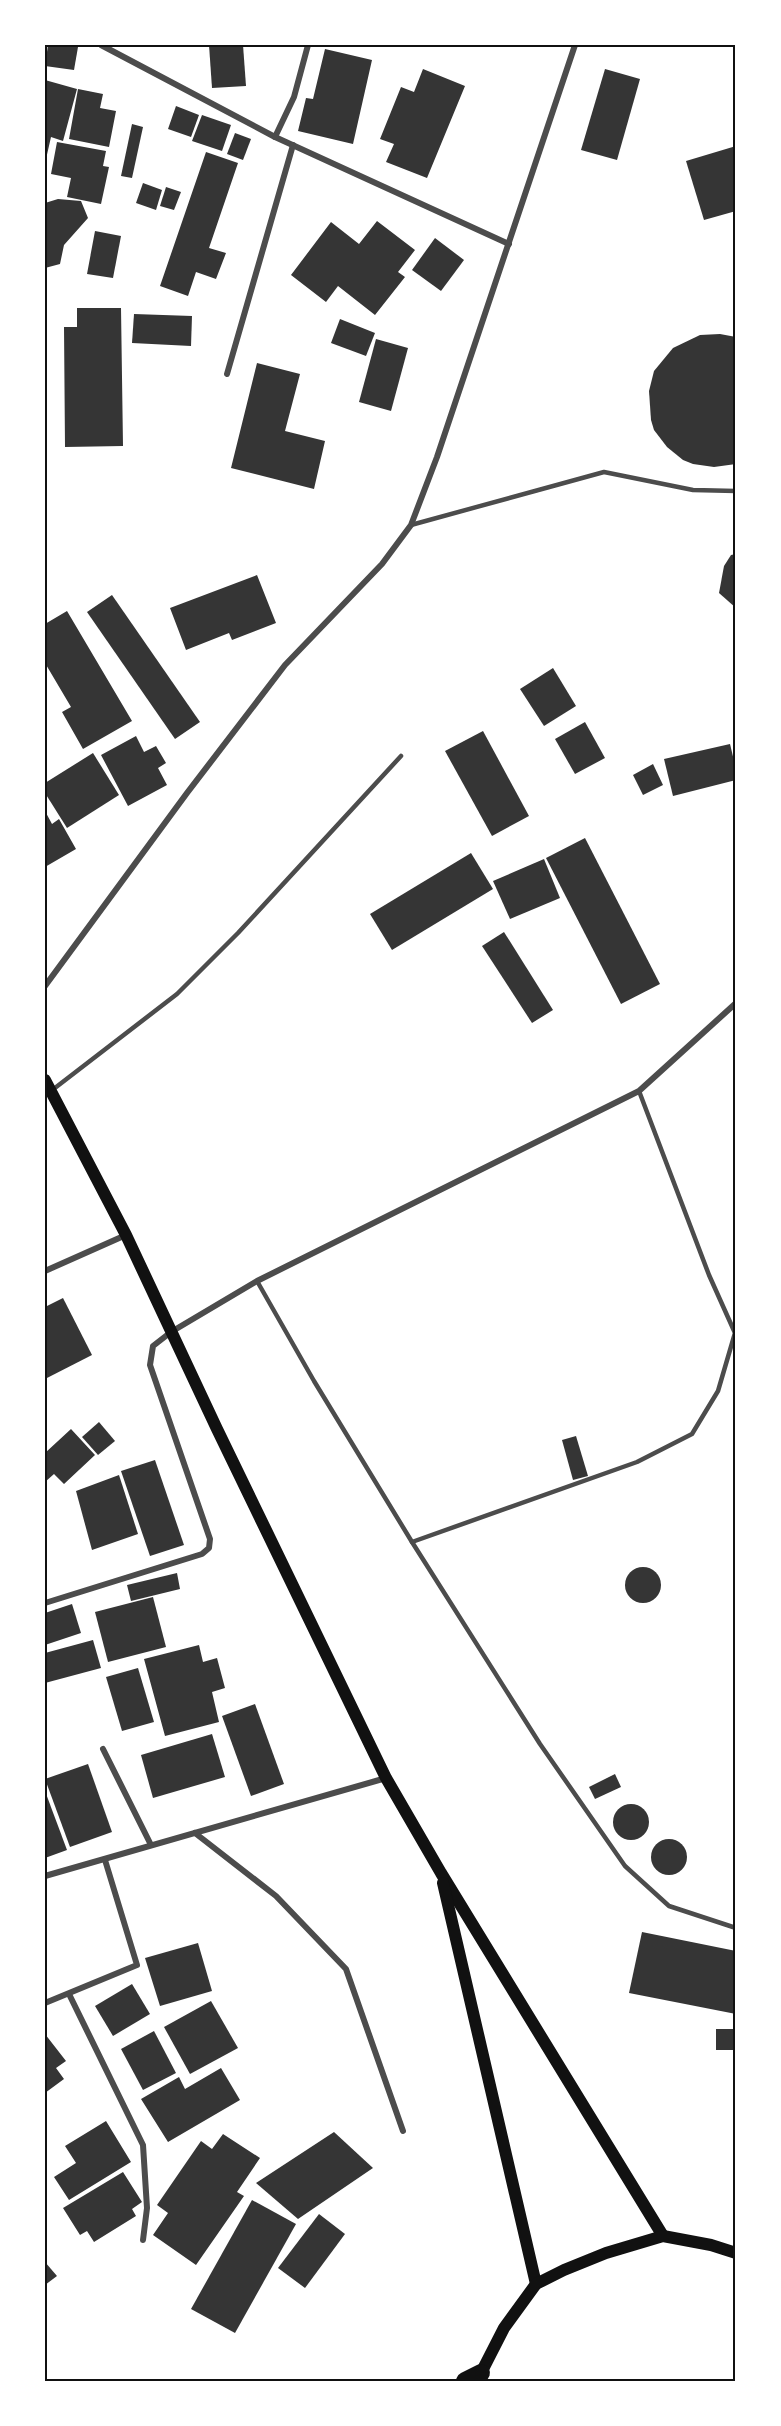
<svg xmlns="http://www.w3.org/2000/svg" width="781" height="2426" viewBox="0 0 781 2426" font-family="'Archivo Narrow',sans-serif">
<rect width="100%" height="100%" fill="#fff"/>
<!-- building -->
<g fill="#353535">
<polygon points="48,45 78,47 74,70 45,66"/>
<polygon points="209,45 243,45 246,86 212,88"/>
<polygon points="325,49 372,60 353,144 298,131 306,98 313,99"/>
<polygon points="423,69 465,86 427,178 386,162 394,144 380,139 401,87 414,92"/>
<polygon points="605,69 640,79 617,160 581,150"/>
<polygon points="45,80 77,89 63,141 51,137 46,159"/>
<polygon points="78,89 103,94 100,108 116,111 109,147 69,139"/>
<polygon points="176,106 199,115 191,137 168,129"/>
<polygon points="202,115 231,125 222,151 192,141"/>
<polygon points="132,124 143,127 132,178 121,176"/>
<polygon points="235,133 251,139 243,160 227,154"/>
<polygon points="57,142 106,151 103,166 109,167 101,204 67,197 71,178 51,174"/>
<polygon points="736,146 736,211 704,220 686,161"/>
<polygon points="206,152 238,163 209,248 226,253 216,279 196,272 188,296 160,286"/>
<polygon points="143,183 162,190 156,210 136,203"/>
<polygon points="166,187 181,192 174,210 160,206"/>
<polygon points="58,199 81,201 88,218 64,245 60,264 45,268 45,203"/>
<polygon points="377,221 415,250 398,272 405,277 375,315 338,286 326,302 291,275 331,222 359,244"/>
<polygon points="95,231 121,236 113,278 87,274"/>
<polygon points="435,238 464,260 441,291 412,270"/>
<polygon points="77,308 121,308 123,446 65,447 64,327 77,327"/>
<polygon points="134,314 192,316 191,346 132,343"/>
<polygon points="340,319 375,333 366,356 331,343"/>
<polygon points="720,334 736,337 736,464 714,467 693,464 683,460 667,447 654,430 651,420 649,391 654,371 673,348 700,335"/>
<polygon points="376,339 408,348 391,411 359,402"/>
<polygon points="257,363 300,374 285,431 325,441 314,489 231,468"/>
<polygon points="736,554 736,608 719,593 724,566 731,555"/>
<polygon points="257,575 276,623 232,640 229,633 186,650 170,608"/>
<polygon points="112,595 200,722 175,739 87,612"/>
<polygon points="67,611 132,721 83,749 62,712 71,707 45,663 45,624"/>
<polygon points="553,668 576,706 544,726 520,689"/>
<polygon points="585,722 605,758 575,774 555,739"/>
<polygon points="483,731 529,816 492,836 445,751"/>
<polygon points="136,736 144,752 156,746 166,763 158,768 167,785 128,806 101,755"/>
<polygon points="730,744 736,769 736,780 673,796 664,759"/>
<polygon points="93,753 119,795 67,828 45,793 45,783"/>
<polygon points="653,764 663,785 643,795 633,775"/>
<polygon points="45,811 52,824 59,819 76,849 45,867"/>
<polygon points="585,838 660,984 621,1004 546,858"/>
<polygon points="471,853 493,889 392,950 370,914"/>
<polygon points="544,859 560,898 510,919 493,881"/>
<polygon points="504,932 553,1010 532,1023 482,946"/>
<polygon points="63,1298 92,1355 45,1379 45,1307"/>
<polygon points="99,1422 115,1441 98,1455 82,1437"/>
<polygon points="71,1429 95,1455 64,1484 54,1474 45,1482 45,1453"/>
<polygon points="576,1436 588,1476 573,1480 562,1440"/>
<polygon points="155,1460 184,1545 150,1556 121,1471"/>
<polygon points="119,1475 138,1534 92,1550 76,1491"/>
<circle cx="643" cy="1585" r="18"/>
<polygon points="177,1573 180,1589 131,1601 127,1585"/>
<polygon points="153,1597 166,1647 108,1662 95,1612"/>
<polygon points="72,1604 81,1633 45,1645 45,1613"/>
<polygon points="93,1640 101,1668 45,1683 45,1653"/>
<polygon points="199,1645 203,1662 217,1658 225,1688 212,1692 219,1722 165,1736 144,1659"/>
<polygon points="138,1668 154,1722 122,1731 106,1677"/>
<polygon points="255,1704 284,1784 251,1796 222,1716"/>
<polygon points="212,1734 225,1777 153,1798 141,1755"/>
<polygon points="88,1764 112,1832 70,1847 45,1779"/>
<polygon points="615,1774 621,1787 595,1799 589,1787"/>
<polygon points="45,1791 67,1850 45,1858"/>
<circle cx="631" cy="1822" r="18"/>
<circle cx="669" cy="1857" r="18"/>
<polygon points="642,1932 736,1951 736,2014 629,1993"/>
<polygon points="198,1943 212,1991 160,2006 145,1958"/>
<polygon points="132,1984 150,2014 113,2036 95,2006"/>
<polygon points="211,2001 238,2048 190,2074 164,2027"/>
<rect x="716" y="2029" width="20" height="21"/>
<polygon points="154,2031 176,2073 143,2090 121,2049"/>
<polygon points="45,2034 66,2061 56,2068 64,2079 45,2093"/>
<polygon points="221,2068 240,2100 168,2142 141,2099 179,2077 185,2089"/>
<polygon points="106,2121 131,2162 69,2200 54,2177 76,2163 65,2146"/>
<polygon points="334,2132 373,2168 298,2219 256,2183"/>
<polygon points="223,2134 260,2158 237,2192 244,2196 196,2265 153,2235 168,2213 157,2205 201,2141 212,2149"/>
<polygon points="123,2172 142,2202 132,2209 136,2216 94,2242 87,2231 80,2235 63,2208"/>
<polygon points="252,2200 296,2224 235,2333 191,2309"/>
<polygon points="319,2214 345,2234 305,2288 278,2268"/>
<polygon points="45,2262 57,2276 45,2285"/>
</g>
<g fill="none" stroke-linecap="round" stroke-linejoin="round">
<!-- service -->
<g stroke="#4c4c4c" stroke-width="4.5">
<polyline points="411,525 604,472 693,490 736,491"/>
<polyline points="51,1091 177,994 238,933 401,756"/>
<polyline points="257,1281 314,1381 412,1542 540,1744 625,1866 669,1906 736,1928"/>
<polyline points="412,1542 637,1462 692,1434 718,1391 735,1333 709,1275 639,1091"/>
</g>
<!-- minor -->
<g stroke="#4c4c4c" stroke-width="6">
<polyline points="101,45 275,137 509,244"/>
<polyline points="275,137 294,97 308,45"/>
<polyline points="227,374 293,145"/>
<polyline points="45,986 187,793 285,665 382,564 411,525 437,457 575,45"/>
<polyline points="45,1271 126,1235"/>
<polyline points="45,1603 202,1554 209,1548 210,1539 150,1365 153,1346 171,1332 257,1281 639,1091 736,1003"/>
<polyline points="103,1749 151,1845"/>
<polyline points="195,1833 276,1896 346,1969 403,2131"/>
<polyline points="45,1876 386,1778"/>
<polyline points="69,1994 143,2145 147,2208 143,2240"/>
<polyline points="45,2003 137,1965 105,1860"/>
</g>
<!-- secondary -->
<g stroke="#111" stroke-width="12">
<polyline points="45,1080 126,1235 217,1429 386,1778 441,1873 663,2236"/>
<polyline points="443,1883 536,2284"/>
<polyline points="481,2380 481,2373 504,2328 536,2284 564,2270 606,2253 663,2236 711,2245 736,2253"/>
</g>
<!-- motorway -->
<polyline stroke="#111" stroke-width="18" points="465,2381 481,2373"/>
</g>
<!-- border -->
<rect width="781" height="2426" fill="none" stroke="#ffffff" stroke-width="93"/>
<rect x="46" y="46" width="688" height="2334" fill="none" stroke="#111" stroke-width="2"/>
</svg>
